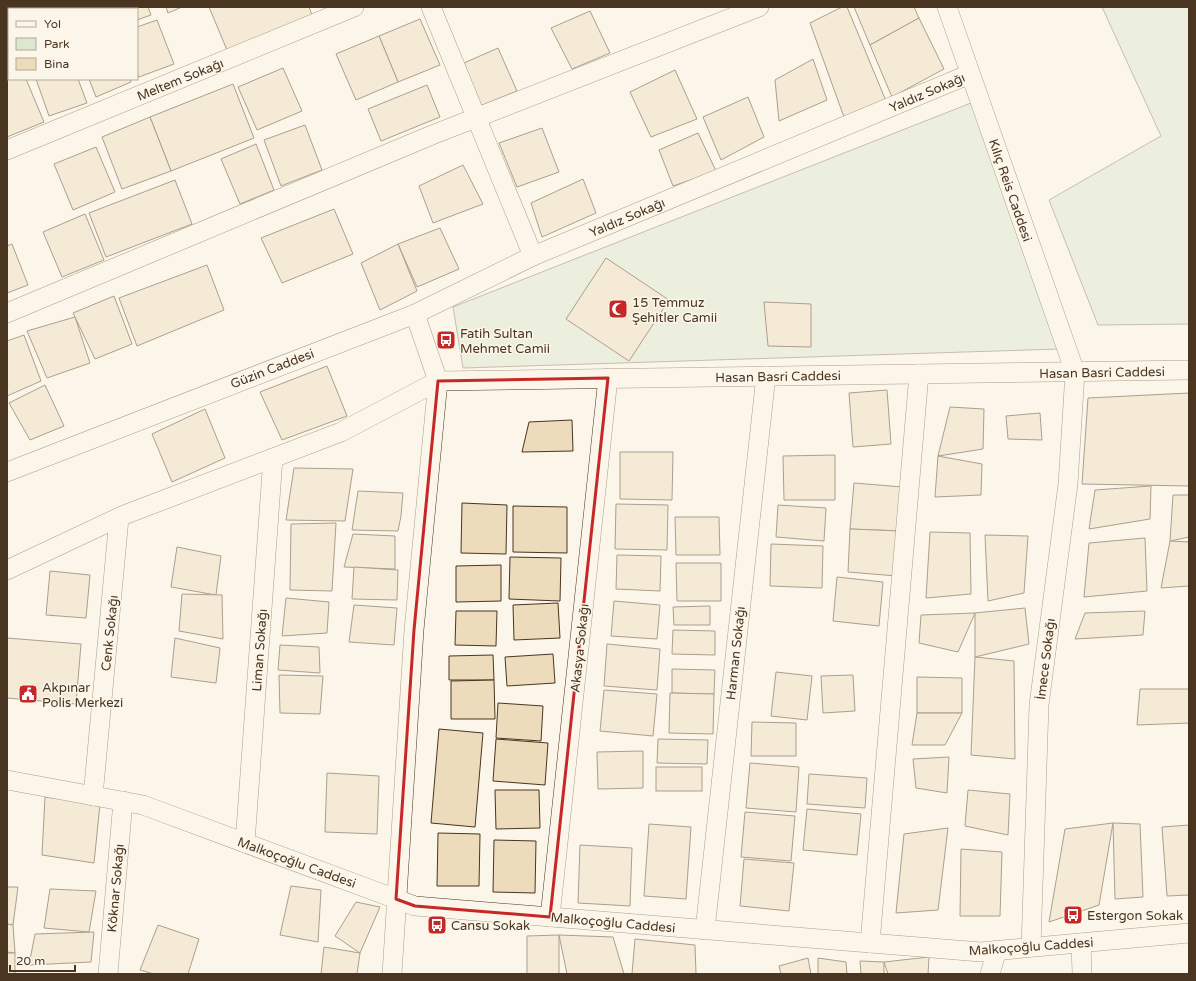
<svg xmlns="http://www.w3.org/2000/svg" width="1196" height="981" viewBox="0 0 1196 981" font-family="'Varela Round',sans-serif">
<rect width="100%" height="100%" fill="#fbf6e9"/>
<!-- green -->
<g fill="#dce7d0" stroke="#887966">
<polygon points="1102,7 1189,7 1189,324 1098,325 1049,200 1161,136"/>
<polygon points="971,103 1059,349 463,368 453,307"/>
</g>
<!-- building -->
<g fill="#ecdcbc" stroke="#4a3520">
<polygon points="53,7 104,7 105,9 54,9"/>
<polygon points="109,7 148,7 151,15 137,20 137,9 109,9"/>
<polygon points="166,7 182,7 168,13"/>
<polygon points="209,7 309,7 312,15 227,50"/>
<polygon points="842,7 847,7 886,101 844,117 810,23"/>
<polygon points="854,7 914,7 919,18 870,45"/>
<polygon points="590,11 610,53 572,69 551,28"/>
<polygon points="919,18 944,69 892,97 870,45"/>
<polygon points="420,19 440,65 398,82 379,36"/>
<polygon points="157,20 174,64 139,77 137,73 137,27"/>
<polygon points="379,36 398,82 356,100 336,54"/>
<polygon points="7,40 9,45 9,73 7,74"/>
<polygon points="498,48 517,91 480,106 464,63"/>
<polygon points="813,59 827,100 779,121 775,80"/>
<polygon points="283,68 302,111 257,130 238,87"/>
<polygon points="675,70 697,119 651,137 630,92"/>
<polygon points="10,79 26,79 44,122 7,137 7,80"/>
<polygon points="36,79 78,79 87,103 49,116"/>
<polygon points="89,79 130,79 131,82 96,97"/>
<polygon points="233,84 254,138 171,171 150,117"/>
<polygon points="427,85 440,117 381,141 368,109"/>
<polygon points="748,97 764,137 721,160 703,117"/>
<polygon points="150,117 171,171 122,189 102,137"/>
<polygon points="305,125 322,170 281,186 264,140"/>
<polygon points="542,128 559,172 517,187 499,143"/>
<polygon points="698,133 716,171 673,186 659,150"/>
<polygon points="256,144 274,190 240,204 221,159"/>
<polygon points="96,147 115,192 73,210 54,164"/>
<polygon points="463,165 483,204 433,223 419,186"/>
<polygon points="583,179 596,213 542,237 531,203"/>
<polygon points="175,180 192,224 106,257 89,213"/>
<polygon points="334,209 353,254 282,283 261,238"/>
<polygon points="85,214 104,260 62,277 43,232"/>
<polygon points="440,228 459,269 417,287 398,244"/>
<polygon points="12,244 28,285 7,293 7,246"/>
<polygon points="398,244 417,291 380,310 361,263"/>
<polygon points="606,258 669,300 629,361 566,319"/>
<polygon points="207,265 224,310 137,346 119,298"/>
<polygon points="114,296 132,344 95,359 73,313"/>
<polygon points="764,302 811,304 811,347 768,346"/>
<polygon points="75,317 90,363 47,378 27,331"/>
<polygon points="24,335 41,381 7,396 7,341"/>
<polygon points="327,366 347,416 282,440 260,392"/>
<polygon points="45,385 64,426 30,440 9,403"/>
<polygon points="887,390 891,444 853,447 849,393"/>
<polygon points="1189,393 1189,486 1082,484 1088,398"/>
<polygon points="950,407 984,409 983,449 938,456"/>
<polygon points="205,409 225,458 172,482 152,434"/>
<polygon points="1040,413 1042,440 1008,439 1006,416"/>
<polygon points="572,420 573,451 522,452 529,422"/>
<polygon points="620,452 673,452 672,500 620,499"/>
<polygon points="835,455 835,500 784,500 783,456"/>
<polygon points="938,456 982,464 981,495 935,497"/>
<polygon points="294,468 353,469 345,521 286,520"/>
<polygon points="854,483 903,487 901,531 850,529"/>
<polygon points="1151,486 1150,519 1089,529 1095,490"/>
<polygon points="358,491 403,493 401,516 398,531 352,530"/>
<polygon points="1173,495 1189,495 1189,537 1170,541"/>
<polygon points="462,503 507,505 506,554 461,553"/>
<polygon points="616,504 668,505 667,550 615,549"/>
<polygon points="778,505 826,508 824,541 776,537"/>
<polygon points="513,506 567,507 567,553 513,552"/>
<polygon points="675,517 719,517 720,555 676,555"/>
<polygon points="336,523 332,591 290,590 291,524"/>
<polygon points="850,529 901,531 897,576 848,572"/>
<polygon points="930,532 970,533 971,594 926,598"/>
<polygon points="353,534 395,536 395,569 344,567"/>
<polygon points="985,535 1028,536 1024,593 988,601"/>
<polygon points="1145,538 1147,591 1084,597 1089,543"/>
<polygon points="1170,541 1189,542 1189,586 1161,588"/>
<polygon points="771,544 823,546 822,588 770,586"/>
<polygon points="177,547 221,556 216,595 171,587"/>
<polygon points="617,555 661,556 660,591 616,589"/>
<polygon points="510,557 561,558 560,601 509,599"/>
<polygon points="676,563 721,563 721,601 677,601"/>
<polygon points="501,565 501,601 456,602 456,566"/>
<polygon points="354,567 398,570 397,600 352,599"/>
<polygon points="50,571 90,575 86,618 46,615"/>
<polygon points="837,577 883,582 879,626 833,621"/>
<polygon points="182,594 222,595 223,639 179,631"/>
<polygon points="286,598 329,602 327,633 282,636"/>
<polygon points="614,601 660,605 657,639 611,636"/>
<polygon points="558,603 560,638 514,640 513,605"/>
<polygon points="354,605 397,608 394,645 349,642"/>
<polygon points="710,606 710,625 674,625 673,607"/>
<polygon points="1025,608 1029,644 975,657 975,613"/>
<polygon points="456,611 497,611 496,646 455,645"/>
<polygon points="1145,611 1143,635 1075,639 1085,613"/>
<polygon points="975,613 958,652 919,643 921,615"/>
<polygon points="673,630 715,631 715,655 672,654"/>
<polygon points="7,638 81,644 76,704 7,698"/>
<polygon points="175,638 220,648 216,683 171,677"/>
<polygon points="607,644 660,649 657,690 604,686"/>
<polygon points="280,645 319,647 320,673 278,670"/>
<polygon points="553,654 555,683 507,686 505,657"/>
<polygon points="493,655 494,680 449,680 449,656"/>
<polygon points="975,657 1014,661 1015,759 971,755"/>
<polygon points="672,669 715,670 714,694 672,693"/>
<polygon points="776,672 812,676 807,720 771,716"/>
<polygon points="279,675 323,676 320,714 280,713"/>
<polygon points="853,675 855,711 823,713 821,676"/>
<polygon points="917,677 962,678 962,713 917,713"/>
<polygon points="494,680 495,719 451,719 451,681"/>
<polygon points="1140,689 1189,689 1189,723 1137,725"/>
<polygon points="604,690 657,694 653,736 600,731"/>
<polygon points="670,693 714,694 713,734 669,733"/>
<polygon points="498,703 543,706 541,741 496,738"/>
<polygon points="917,713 962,713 945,745 912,745"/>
<polygon points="752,722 796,723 796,756 751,756"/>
<polygon points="439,729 483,733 475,827 431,823"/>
<polygon points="496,739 548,743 545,785 493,781"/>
<polygon points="658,739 708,740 707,764 657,763"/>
<polygon points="643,751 643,788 598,789 597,752"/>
<polygon points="949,757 947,793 916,788 913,759"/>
<polygon points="750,763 799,767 796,812 746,808"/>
<rect x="656" y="767" width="46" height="24"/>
<polygon points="327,773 379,776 377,834 325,832"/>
<polygon points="809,774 867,778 865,808 807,804"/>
<polygon points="495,790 539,790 540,828 496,829"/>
<polygon points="968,790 1010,794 1008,835 965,826"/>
<polygon points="45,797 100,804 94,863 42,855"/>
<polygon points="807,809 861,814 857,855 803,850"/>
<polygon points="745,812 795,816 791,861 741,857"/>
<polygon points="1113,823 1099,905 1049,922 1065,829"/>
<polygon points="1113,823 1140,824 1143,897 1115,899"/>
<polygon points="649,824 691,827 686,899 644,896"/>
<polygon points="1189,825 1189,895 1167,896 1162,827"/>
<polygon points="948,828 938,910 896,913 904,834"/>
<polygon points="438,833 480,834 479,886 437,886"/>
<polygon points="494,840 536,841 535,893 493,892"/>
<polygon points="580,845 632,848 630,906 578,903"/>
<polygon points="961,849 1002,852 1000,916 960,916"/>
<polygon points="744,859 794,863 789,911 740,906"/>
<polygon points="291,886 321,890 318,942 280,935"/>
<polygon points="7,887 18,887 13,925 7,924"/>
<polygon points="50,889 96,891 89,932 44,928"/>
<polygon points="356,902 380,907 360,953 335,936"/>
<polygon points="7,924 13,925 15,953 7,952"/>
<polygon points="158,925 199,939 188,974 154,974 140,970"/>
<polygon points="94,932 91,962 29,965 35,934"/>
<polygon points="559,935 613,937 624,974 567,974"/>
<polygon points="559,935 559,974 527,974 527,936"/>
<polygon points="635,939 695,945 696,974 632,974"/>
<polygon points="324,947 360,953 357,974 321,974"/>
<rect x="7" y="953" width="8" height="21"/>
<polygon points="929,957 928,974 888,974 884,962"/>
<polygon points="808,958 811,974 781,974 779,966"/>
<polygon points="818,958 846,962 847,974 818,974"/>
<polygon points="860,961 884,962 884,974 861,974"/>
</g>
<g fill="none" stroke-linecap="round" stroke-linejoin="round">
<defs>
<g id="minor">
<polyline points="431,7 533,256 970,74"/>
<polyline points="947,7 1075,372 1068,484 1039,705 1031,947"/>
<polyline points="7,150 354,7"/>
<polyline points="7,313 432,135 759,7"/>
<polyline points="415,314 438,381 1189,370"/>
<polyline points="7,472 415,314 533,256"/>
<polyline points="7,570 124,515 341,432 438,381 414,630 392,974"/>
<polyline points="7,780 143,805 415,906 981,952 1189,933"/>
<polyline points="93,796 119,518"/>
<polyline points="245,843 273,458"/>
<polyline points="550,917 608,378"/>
<polyline points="705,930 766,376"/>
<polyline points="870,943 919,374"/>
<polyline points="1081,943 1082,974"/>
<polyline points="108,974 123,801"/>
<polyline points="990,974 997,950"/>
</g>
</defs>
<!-- minor casing -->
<use href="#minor" stroke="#4a3520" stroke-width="20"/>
<!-- minor -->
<use href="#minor" stroke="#fbf6e9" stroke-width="19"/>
</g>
<!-- marked area -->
<path d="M0 0H1196V981H0ZM608,378L550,917L415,906L396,899L414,630L438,381Z" fill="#fbf6e9" fill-opacity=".55" fill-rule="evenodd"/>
<path fill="none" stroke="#c62828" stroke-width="3" stroke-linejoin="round" d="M608,378L550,917L415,906L396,899L414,630L438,381Z"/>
<!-- icons -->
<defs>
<symbol id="mosque-square" viewBox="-11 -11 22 22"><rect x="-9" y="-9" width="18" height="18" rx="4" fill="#c62828" stroke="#fbf6e9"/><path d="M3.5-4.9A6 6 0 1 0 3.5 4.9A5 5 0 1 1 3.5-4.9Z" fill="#fff"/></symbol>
<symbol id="bus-square" viewBox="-11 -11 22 22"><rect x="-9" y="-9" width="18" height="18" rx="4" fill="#c62828" stroke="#fbf6e9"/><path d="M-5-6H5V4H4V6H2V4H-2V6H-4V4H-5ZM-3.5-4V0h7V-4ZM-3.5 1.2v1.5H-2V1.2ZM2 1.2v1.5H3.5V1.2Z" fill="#fff"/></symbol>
<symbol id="civic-square" viewBox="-11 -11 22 22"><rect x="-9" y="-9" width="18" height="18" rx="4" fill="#c62828" stroke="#fbf6e9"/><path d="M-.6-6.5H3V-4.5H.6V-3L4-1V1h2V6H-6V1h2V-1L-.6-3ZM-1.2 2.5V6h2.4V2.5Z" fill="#fff"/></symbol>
</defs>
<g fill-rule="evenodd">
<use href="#mosque-square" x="607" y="298" width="22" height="22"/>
<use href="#bus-square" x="435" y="329" width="22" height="22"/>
<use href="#civic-square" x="17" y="683" width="22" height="22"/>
<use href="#bus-square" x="1062" y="904" width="22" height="22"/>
<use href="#bus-square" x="426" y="914" width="22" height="22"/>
</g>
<g text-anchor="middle" stroke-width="3" stroke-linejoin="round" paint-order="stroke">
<!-- street labels -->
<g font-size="13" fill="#4a3520" stroke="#fbf6e9">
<text transform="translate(180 79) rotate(-22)" y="5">Meltem Sokağı</text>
<text transform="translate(927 92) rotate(-23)" y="5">Yaldız Sokağı</text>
<text transform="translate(1011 190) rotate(71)" y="5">Kılıç Reis Caddesi</text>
<text transform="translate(627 217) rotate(-23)" y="5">Yaldız Sokağı</text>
<text transform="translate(272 368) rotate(-21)" y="5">Güzin Caddesi</text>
<text transform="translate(1102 372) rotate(-1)" y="5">Hasan Basri Caddesi</text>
<text transform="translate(778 376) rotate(-1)" y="5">Hasan Basri Caddesi</text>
<text transform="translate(109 633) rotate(-84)" y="5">Cenk Sokağı</text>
<text transform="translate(579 648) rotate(-84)" y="5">Akasya Sokağı</text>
<text transform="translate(259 650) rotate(-86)" y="5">Liman Sokağı</text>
<text transform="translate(735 653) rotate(-84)" y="5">Harman Sokağı</text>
<text transform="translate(1045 659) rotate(-83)" y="5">İmece Sokağı</text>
<text transform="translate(297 862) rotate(20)" y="5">Malkoçoğlu Caddesi</text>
<text transform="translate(115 888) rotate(-85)" y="5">Köknar Sokağı</text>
<text transform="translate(613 922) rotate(5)" y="5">Malkoçoğlu Caddesi</text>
<text transform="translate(1031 946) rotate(-4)" y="5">Malkoçoğlu Caddesi</text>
</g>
<!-- poi labels -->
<g font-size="13" fill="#4a3520" stroke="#fbf6e9" text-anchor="start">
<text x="632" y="307">15 Temmuz<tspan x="632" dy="15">Şehitler Camii</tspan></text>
<text x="460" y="338">Fatih Sultan<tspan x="460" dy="15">Mehmet Camii</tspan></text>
<text x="42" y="692">Akpınar<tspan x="42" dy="15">Polis Merkezi</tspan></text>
<text x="1087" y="920">Estergon Sokak</text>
<text x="451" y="930">Cansu Sokak</text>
</g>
</g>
<!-- border -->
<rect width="1196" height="981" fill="none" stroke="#4a3520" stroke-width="16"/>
<!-- legend -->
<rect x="8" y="8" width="130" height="72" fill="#fbf6e9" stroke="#b4a999"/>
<rect x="16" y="21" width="20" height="6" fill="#fbf6e9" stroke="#b4a999"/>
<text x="44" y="28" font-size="12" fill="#4a3520">Yol</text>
<rect x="16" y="38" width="20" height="12" fill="#dce7d0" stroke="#b4a999"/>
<text x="44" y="48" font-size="12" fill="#4a3520">Park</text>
<rect x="16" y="58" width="20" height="12" fill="#ecdcbc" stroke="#b4a999"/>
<text x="44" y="68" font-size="12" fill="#4a3520">Bina</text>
<!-- scale -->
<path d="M10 965v6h65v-6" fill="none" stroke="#4a3520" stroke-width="2"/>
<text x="16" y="965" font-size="12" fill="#4a3520" stroke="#fbf6e9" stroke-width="3" paint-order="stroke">20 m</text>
</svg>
